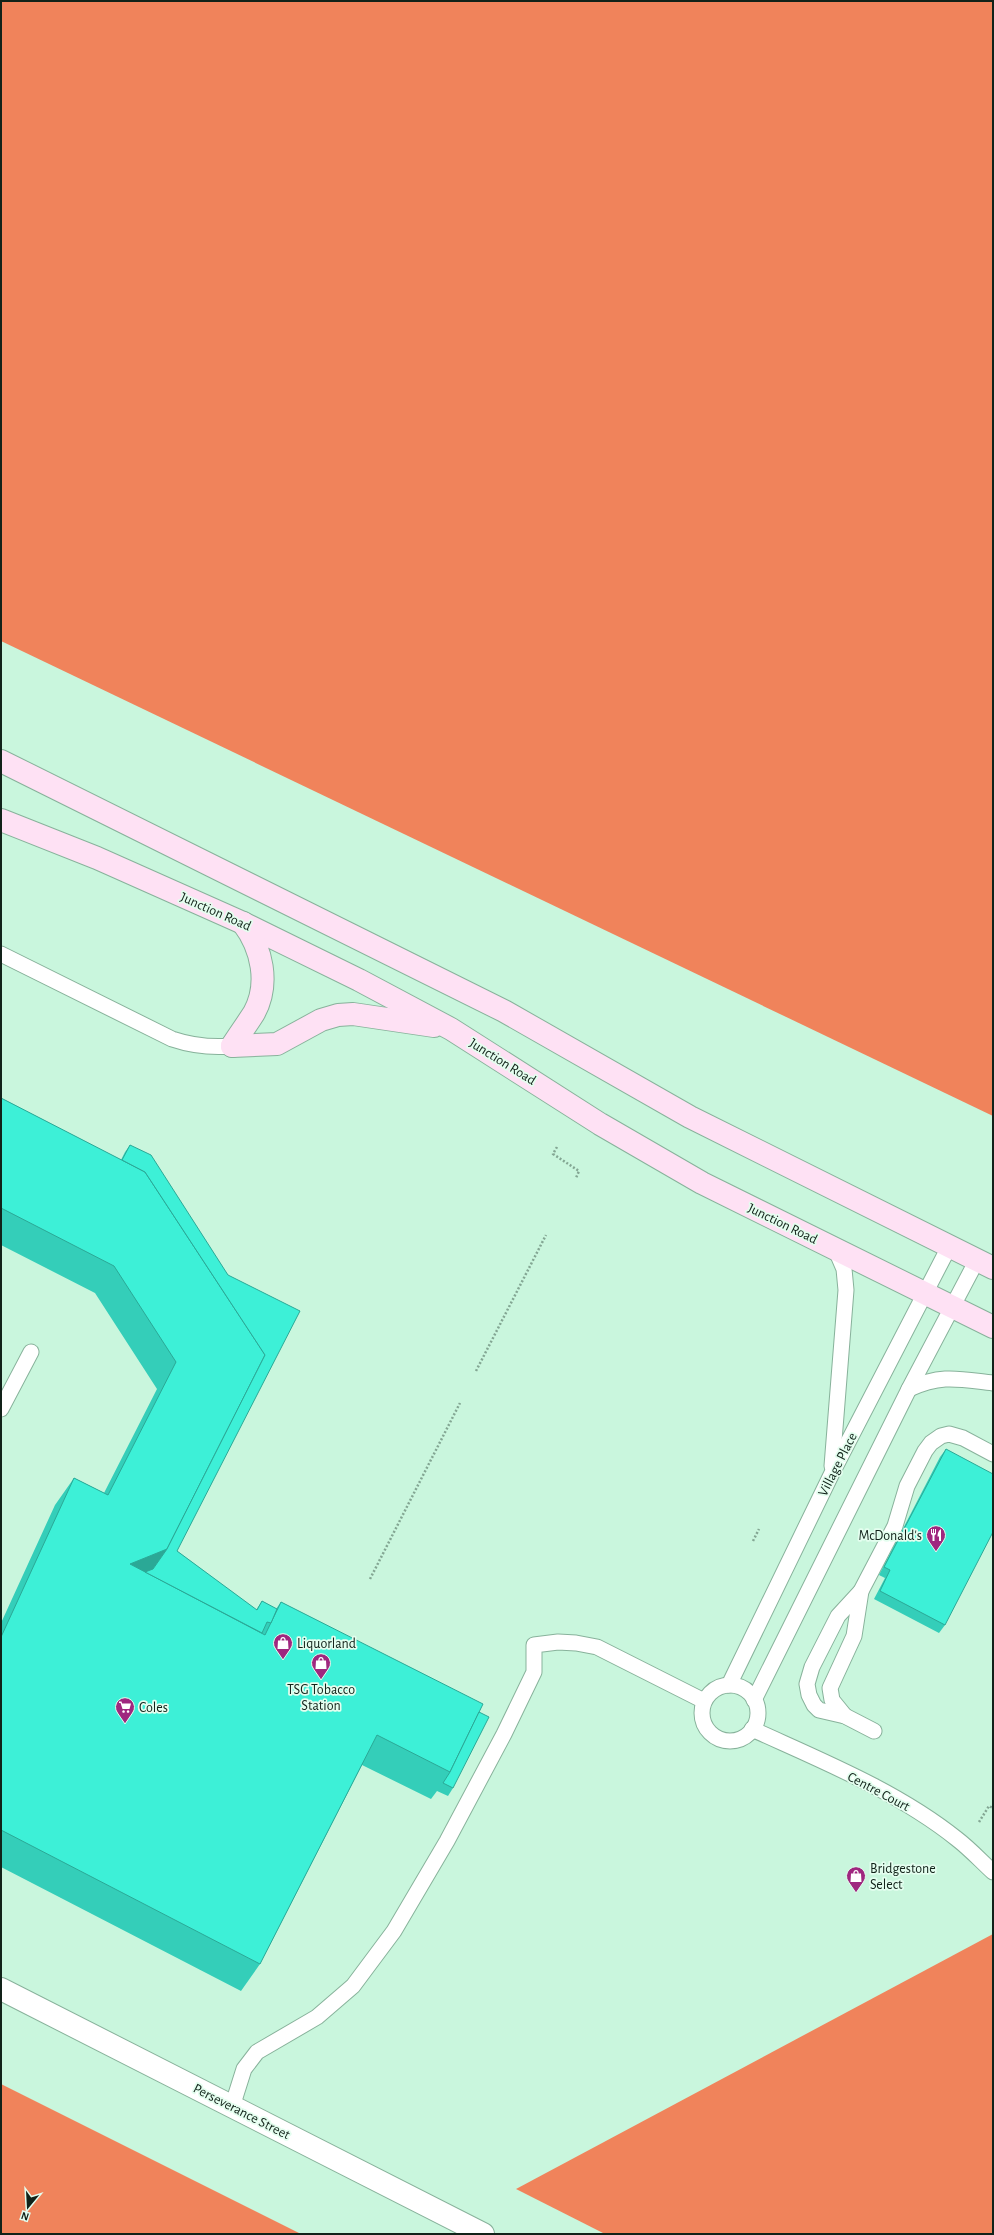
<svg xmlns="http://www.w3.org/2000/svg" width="994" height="2235" viewBox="0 0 994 2235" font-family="'Alegreya Sans',sans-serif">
<rect width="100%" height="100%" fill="#c9f6dd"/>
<!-- forest -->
<g fill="#f0835b">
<polygon points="1,1 993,1 993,1116 1,641"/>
<polygon points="993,1934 993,2234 605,2234 516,2189"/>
<polygon points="1,2084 301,2234 1,2234"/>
</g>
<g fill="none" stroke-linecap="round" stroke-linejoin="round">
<defs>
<g id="service">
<path d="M1,954L172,1039C193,1046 210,1048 232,1046"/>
<path d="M909,1389C942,1374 958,1379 993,1383"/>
<polyline points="1,1409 31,1352"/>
<polyline points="832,1466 846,1290 844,1269 835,1248"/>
<polyline points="729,1685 832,1473 950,1245"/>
<circle cx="730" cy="1713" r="28"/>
<polyline points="754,1700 909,1389 977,1260"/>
<polyline points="845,1716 832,1700 830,1688 854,1636 861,1591"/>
<path d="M752,1729C822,1761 897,1791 957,1839C970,1849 981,1861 993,1872"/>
<polyline points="874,1731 845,1716 819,1710 814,1705 809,1695 807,1684 812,1667 838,1616 861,1591 895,1526 907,1486 925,1451 931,1443 941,1436 949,1434 963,1438 993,1454"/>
<polyline points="232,2107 244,2069 257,2052 317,2017 353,1986 394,1931 447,1841 504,1734 534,1672 534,1645 558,1642 576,1643 597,1647 704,1701"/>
</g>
<polyline id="minor" points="1,1989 483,2234"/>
<g id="secondary">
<polyline points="1,761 504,1011 690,1117 993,1268"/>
<polyline points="1,820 97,858 243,923 359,980 451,1029 600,1124 702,1183 993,1327"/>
<polyline points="232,1046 277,1044 321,1020 338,1015 353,1014 434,1026"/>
<path d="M232,1046C239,1035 247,1024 254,1013C270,984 262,948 243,923"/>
</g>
</defs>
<!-- service casing -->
<use href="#service" stroke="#88b29b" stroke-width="17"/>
<!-- minor casing -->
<use href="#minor" stroke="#88b29b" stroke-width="24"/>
<!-- secondary casing -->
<use href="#secondary" stroke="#88b29b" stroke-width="24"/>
<!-- path -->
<g stroke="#83a693" stroke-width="2.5" stroke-dasharray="2 2" stroke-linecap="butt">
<polyline points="557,1147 553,1154 579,1171 576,1178"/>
<polyline points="476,1371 546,1235"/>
<polyline points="753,1541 759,1529"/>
<polyline points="370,1579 460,1403"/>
<polyline points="979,1822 989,1806 993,1808"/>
</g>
<!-- service -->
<use href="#service" stroke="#fff" stroke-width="15"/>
<!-- minor -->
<use href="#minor" stroke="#fff" stroke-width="22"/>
<!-- secondary -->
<use href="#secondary" stroke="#fee1f4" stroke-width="22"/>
</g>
<!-- wall -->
<g fill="#34ceb9">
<polygon points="1,1098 121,1160 125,1152 130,1145 228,1275 177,1551 256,1610 262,1601 276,1609 281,1602 479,1712 453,1788 448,1796 437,1791 431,1799 362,1765 260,1964 241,1991 1,1867 1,1623 55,1505 74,1478 104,1493 157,1389 95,1293 1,1245"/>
<polygon points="946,1449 945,1625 939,1633 874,1599 885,1578 879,1575 940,1457"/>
</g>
<!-- shaded-wall -->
<polygon fill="#2ba896" points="167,1549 148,1576 130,1564"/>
<!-- building -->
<g fill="#3df0d7" stroke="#2ba896">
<polygon points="1,1098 145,1172 265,1355 167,1549 130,1564 265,1635 281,1602 483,1704 450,1772 377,1735 260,1964 1,1830 1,1637 74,1478 108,1495 176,1362 114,1266 1,1208"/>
<polygon points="130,1145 151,1155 228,1275 300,1311 177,1551 257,1610 262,1601 277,1609 271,1623 267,1622 262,1633 145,1572 153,1569 167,1549 265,1355 145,1172 122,1160"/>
<polygon points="946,1449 993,1474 993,1532 945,1625 880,1591 890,1570 884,1567"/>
<polygon points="479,1712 489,1717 453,1788 443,1783 450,1772"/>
</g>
<!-- icons -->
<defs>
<symbol id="restaurant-pin" viewBox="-11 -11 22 30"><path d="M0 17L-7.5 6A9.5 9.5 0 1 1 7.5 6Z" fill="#9f277f" stroke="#e4feef"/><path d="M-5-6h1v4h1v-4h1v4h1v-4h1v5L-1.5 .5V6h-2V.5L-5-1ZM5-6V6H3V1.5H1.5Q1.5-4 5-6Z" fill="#fff"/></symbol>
<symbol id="shop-pin" viewBox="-11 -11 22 30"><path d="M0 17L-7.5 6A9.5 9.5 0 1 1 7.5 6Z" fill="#9f277f" stroke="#e4feef"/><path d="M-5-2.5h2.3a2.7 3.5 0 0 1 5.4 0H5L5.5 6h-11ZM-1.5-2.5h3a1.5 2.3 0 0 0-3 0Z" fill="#fff"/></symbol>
<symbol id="supermarket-pin" viewBox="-11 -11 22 30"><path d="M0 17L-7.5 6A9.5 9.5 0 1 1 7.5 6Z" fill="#9f277f" stroke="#e4feef"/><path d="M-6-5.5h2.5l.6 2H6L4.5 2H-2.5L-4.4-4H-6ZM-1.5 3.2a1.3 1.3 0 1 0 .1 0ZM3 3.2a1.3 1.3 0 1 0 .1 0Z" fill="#fff"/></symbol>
</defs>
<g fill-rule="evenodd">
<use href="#restaurant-pin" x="925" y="1524" width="22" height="30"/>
<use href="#shop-pin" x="272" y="1632" width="22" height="30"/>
<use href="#shop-pin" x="310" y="1652" width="22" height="30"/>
<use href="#supermarket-pin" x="114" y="1696" width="22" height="30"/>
<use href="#shop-pin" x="845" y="1865" width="22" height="30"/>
</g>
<g text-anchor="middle" stroke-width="3.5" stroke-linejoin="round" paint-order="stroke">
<!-- street labels -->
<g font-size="14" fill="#112219" stroke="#e4feef">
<text transform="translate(216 911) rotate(24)" y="5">Junction Road</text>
<text transform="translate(503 1061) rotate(32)" y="5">Junction Road</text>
<text transform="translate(783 1223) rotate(26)" y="5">Junction Road</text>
<text transform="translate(837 1464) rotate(-63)" y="5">Village Place</text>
<text transform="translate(879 1791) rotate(28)" y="5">Centre Court</text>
<text transform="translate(242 2111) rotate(27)" y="5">Perseverance Street</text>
</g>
<!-- poi labels -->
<g font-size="14" fill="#112219" stroke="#e4feef" text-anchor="start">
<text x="922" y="1540" text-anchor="end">McDonald's</text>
<text x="297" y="1648">Liquorland</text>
<text x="321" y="1694" text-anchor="middle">TSG Tobacco<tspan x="321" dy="16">Station</tspan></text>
<text x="139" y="1712">Coles</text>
<text x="870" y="1873">Bridgestone<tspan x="870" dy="16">Select</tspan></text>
</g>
</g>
<!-- border -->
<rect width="994" height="2235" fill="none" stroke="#112219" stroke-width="4"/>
<!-- north arrow -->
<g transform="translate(28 2207) rotate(198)" stroke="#e4feef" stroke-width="3" paint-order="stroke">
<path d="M0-3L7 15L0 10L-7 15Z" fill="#112219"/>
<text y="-6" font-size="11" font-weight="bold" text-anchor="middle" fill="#112219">N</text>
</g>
</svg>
